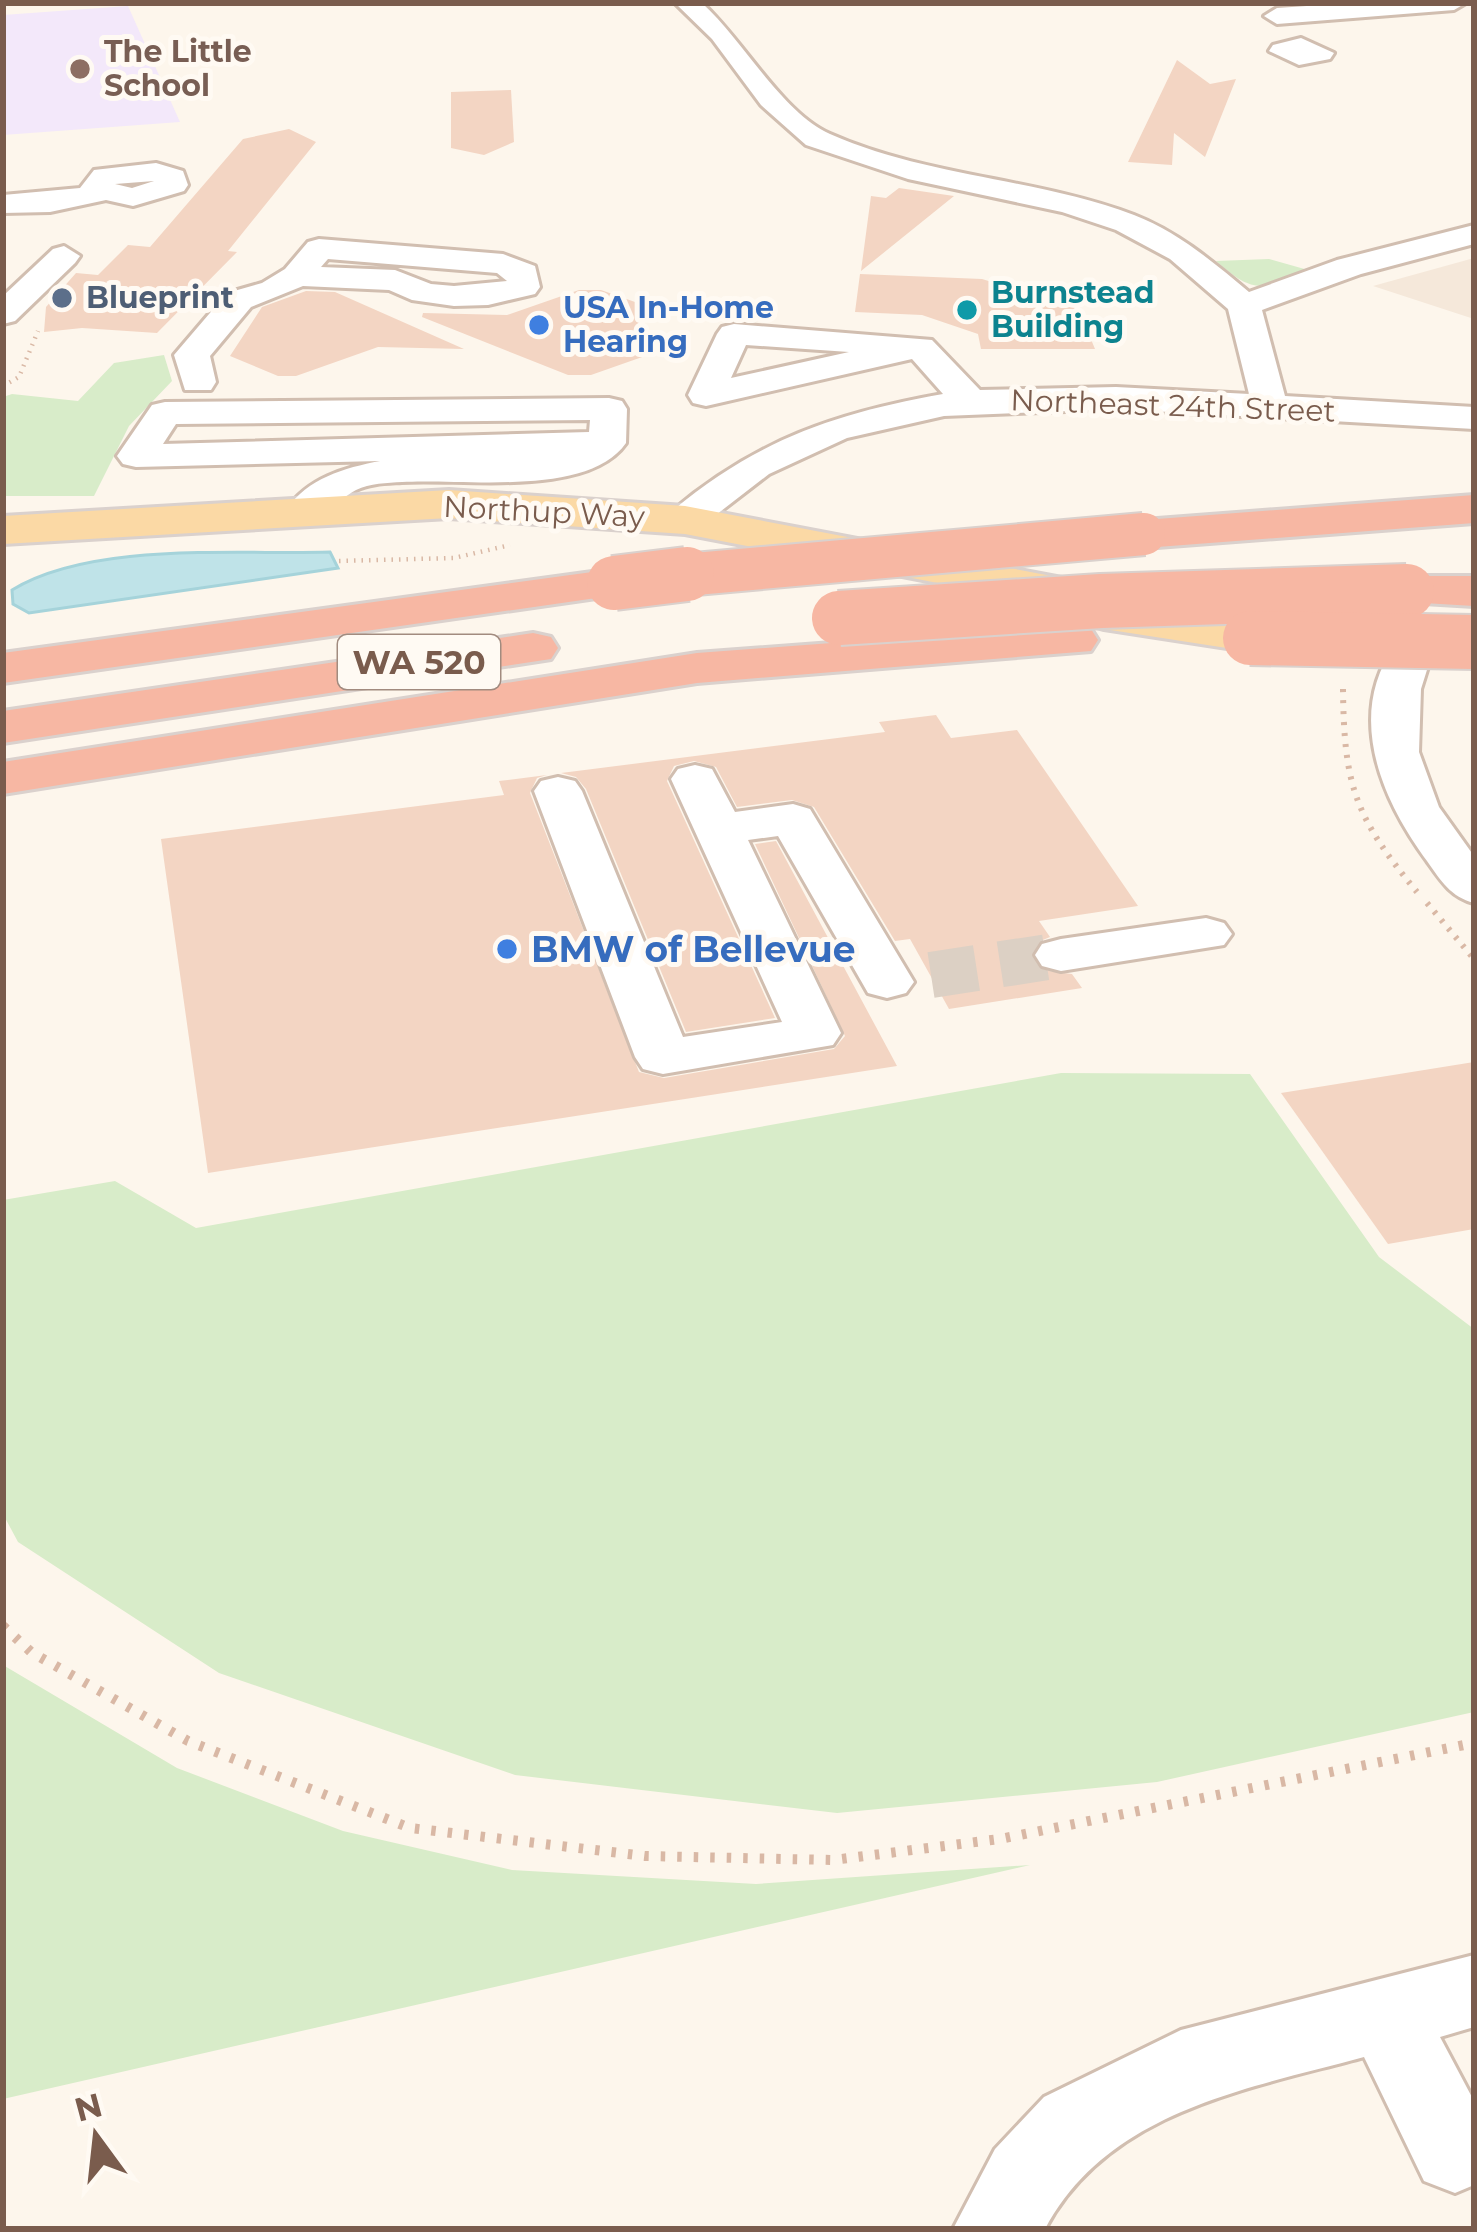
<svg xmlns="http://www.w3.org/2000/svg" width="1477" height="2232" viewBox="0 0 1477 2232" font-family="Montserrat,sans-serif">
<rect width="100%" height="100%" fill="#fdf6ec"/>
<!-- residential -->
<polygon fill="#f5e8da" points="1474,258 1474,319 1373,286"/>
<!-- education -->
<polygon fill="#f3e8fa" points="128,6 180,122 3,135 3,15"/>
<!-- green -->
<g fill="#d8ecc9">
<path d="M1269,259L1308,270C1263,290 1254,295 1216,261Z"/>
<polygon points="164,355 172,381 129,426 94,496 3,496 3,397 12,394 78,401 114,363"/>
<polygon points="1061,1073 1250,1074 1379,1257 1474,1329 1474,1712 1157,1782 837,1813 515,1775 219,1673 18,1542 3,1514 3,1200 115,1181 196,1228"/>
<polygon points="3,1665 177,1768 343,1831 512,1870 756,1884 1030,1865 3,2099"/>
</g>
<!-- water -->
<path fill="#bfe3e8" stroke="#a5d3da" stroke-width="3" d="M330,552L338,568L29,613L13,604L12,590C92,541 237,555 330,552Z"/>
<!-- building -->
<g fill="#f3d5c3">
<polygon points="1177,60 1210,84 1236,79 1205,157 1174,133 1172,165 1128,162"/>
<polygon points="511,90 514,142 484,155 451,148 451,92"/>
<polygon points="289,129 316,142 228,251 237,252 157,333 82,328 44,332 46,307 76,273 98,275 128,245 150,247 243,139"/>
<polygon points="899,188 954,196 861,271 871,196 886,198"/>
<polygon points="860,274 982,279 1078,308 1095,349 981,349 978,334 922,315 855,312"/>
<polygon points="579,290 601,290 635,302 645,356 591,375 568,375 422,317 423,313 507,315"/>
<polygon points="306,291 335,292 464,349 378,347 296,376 278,376 230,356 262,307"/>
<polygon points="936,715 951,738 1017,730 1138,906 1039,921 1050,937 1038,942 1031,957 1041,970 1072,974 1082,988 949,1009 910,939 895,941 814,807 792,800 737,807 716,767 694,761 674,766 667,781 775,1018 686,1032 586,789 576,777 561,773 885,732 879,722"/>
<polygon points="547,775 537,778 530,793 639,1072 664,1078 834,1049 845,1036 755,844 776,841 897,1066 208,1173 161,839 504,795 499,781"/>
<polygon points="1474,1062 1474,1229 1388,1244 1281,1093"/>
</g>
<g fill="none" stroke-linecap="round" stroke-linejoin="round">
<!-- minor-tunnel -->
<polyline stroke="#dcd0c4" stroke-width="46" stroke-dasharray="46 24" stroke-linecap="butt" points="931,975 1061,955"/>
<defs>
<g id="minor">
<path d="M675,3H702C743,40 782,113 830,134C927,177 1036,178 1134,215C1178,232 1213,262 1249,292L1337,260L1474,225V244L1361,274L1262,310L1285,396L1474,407V429L1116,409L944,416L847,438L769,474L699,528H671L665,520L671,512C756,440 836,413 943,394L912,359L706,406L693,403L688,395L717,334L722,327L734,324L932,340L980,390L1116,387L1249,394L1228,309L1170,259L1116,230L1062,212L908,179L806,145L761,105L712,39ZM746,345L849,352L731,378Z"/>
<polygon points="1351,3 1466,3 1454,10 1277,24 1264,16 1277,8"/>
<polygon points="1301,38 1334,53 1330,59 1299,65 1269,51 1273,45"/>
<path d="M156,163L183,171L188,185L184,191L133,206L106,200L50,212L3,213V195L80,188L94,170ZM154,181L132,188L115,184Z"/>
<path d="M319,239L503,254L535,266L540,287L535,294L488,305L454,306L412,300L389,290L303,286L251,307L210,356L216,382L211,390H185L174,355L227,293L262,283L285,269L308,242ZM328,259L497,273L507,281L454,286L431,284L395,270L321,267Z"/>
<polygon points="64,246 80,256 75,263 15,321 3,324 3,296 53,249"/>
<path d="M609,398L622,401L627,409L626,443C588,498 461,478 402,482C387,483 370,483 356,490C332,503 323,526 292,518L286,510C308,478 344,468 380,461L136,467L123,464L117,456L152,405L165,402ZM590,420L589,432L163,444L176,424Z"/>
<path d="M1410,641L1425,645L1432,654L1421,689L1419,752L1439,807L1474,856V903C1451,897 1441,881 1427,861C1382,800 1345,716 1395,645Z"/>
<polygon points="695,765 712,769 735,812 793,804 810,809 914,982 906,993 887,998 868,993 778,836 748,840 841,1033 833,1045 663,1074 643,1069 635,1057 534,791 541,781 558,777 575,781 582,791 683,1037 782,1022 671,779 678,769"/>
<polygon points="1206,918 1224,923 1232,934 1224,945 1061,971 1042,966 1035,955 1042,944 1061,939"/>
<path d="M1474,1955V2027L1440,2037L1474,2101V2185L1455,2193L1424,2181L1364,2057C1247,2089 1108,2111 1045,2229H953L995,2149L1044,2097L1181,2030Z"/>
</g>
<polygon id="major" points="449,490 685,506 1083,582 1100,587 1118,601 1311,631 1329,635 1336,646 1329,657 1311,661 1104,629 1087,624 1067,608 685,534 449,518 3,544 3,516"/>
<g id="highway">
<polygon points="1474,495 1474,523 1144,548 1128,544 1121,534 1128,524 1144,520"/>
<polygon points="614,569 631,573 638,583 631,593 3,683 3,653"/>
<polygon points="1407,576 1474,576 1474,606 1390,601 1383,591 1390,581"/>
<polygon points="1073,625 1091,629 1098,640 1091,651 697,683 3,794 3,762 697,653"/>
<polygon points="533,633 551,637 558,648 551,659 3,743 3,711"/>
</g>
</defs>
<!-- minor casing -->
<use href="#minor" stroke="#d1beb0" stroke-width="6"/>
<!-- major casing -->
<use href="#major" stroke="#dad1cd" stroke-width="6"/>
<!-- highway casing -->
<use href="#highway" stroke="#dad1cd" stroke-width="6"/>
<!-- path-far2 -->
<g stroke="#d9b8a5" stroke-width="4.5" stroke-dasharray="1.5 6" stroke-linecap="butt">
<polyline points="3,386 19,377 38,331"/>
<polyline points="339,561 454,558 510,545"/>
</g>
<!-- path-far1 -->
<g stroke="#d9b8a5" stroke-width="6" stroke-dasharray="3 8" stroke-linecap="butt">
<path d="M1343,689C1344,786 1355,817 1417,892"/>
<polyline points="1427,903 1474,959"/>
</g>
<!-- path -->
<polyline stroke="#d9b8a5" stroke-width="10" stroke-dasharray="4.5 12" stroke-linecap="butt" points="3,1626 31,1652 188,1741 410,1828 645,1856 833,1860 1000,1839 1474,1743"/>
<!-- minor -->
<use href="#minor" fill="#fff" fill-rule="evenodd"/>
<!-- major -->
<use href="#major" fill="#fbd9a5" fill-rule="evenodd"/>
<!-- highway -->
<use href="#highway" fill="#f7b7a3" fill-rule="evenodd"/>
<defs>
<polyline id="highway-bridge-far1" points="661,577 1144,534"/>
<g id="highway-bridge">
<polyline points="614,583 687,574"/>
<polyline points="839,618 1101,601 1407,591"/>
<polyline points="1250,638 1474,642"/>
</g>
</defs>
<!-- highway-bridge-far1 casing -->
<use href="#highway-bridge-far1" stroke="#dad1cd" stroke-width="46" stroke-linecap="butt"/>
<!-- highway-bridge casing -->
<use href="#highway-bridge" stroke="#dad1cd" stroke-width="58" stroke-linecap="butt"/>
<!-- highway-bridge-far1 -->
<use href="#highway-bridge-far1" stroke="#f7b7a3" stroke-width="42"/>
<!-- highway-bridge -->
<use href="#highway-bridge" stroke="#f7b7a3" stroke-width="54"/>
</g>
<!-- markers -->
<circle fill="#8d6e63" stroke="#fffaf3" stroke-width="4.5" cx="80" cy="69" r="12"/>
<circle fill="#5c6f8a" stroke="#fffaf3" stroke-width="4.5" cx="62" cy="298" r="12"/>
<circle fill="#0f9aa8" stroke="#fffaf3" stroke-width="4.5" cx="967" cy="310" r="12"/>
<g fill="#3f7fe0" stroke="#fffaf3" stroke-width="4.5">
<circle cx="539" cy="325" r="12"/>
<circle cx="507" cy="949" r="12"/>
</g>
<g text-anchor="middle" stroke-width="10" stroke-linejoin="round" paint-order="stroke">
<!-- far-education labels -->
<g font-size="30" font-weight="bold" fill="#785e54" stroke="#fffaf3" text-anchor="start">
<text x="104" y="62">The Little<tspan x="104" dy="34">School</tspan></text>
</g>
<!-- far-culture labels -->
<g font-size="30" font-weight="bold" fill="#0d838f" stroke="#fffaf3" text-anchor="start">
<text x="991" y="303">Burnstead<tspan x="991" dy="34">Building</tspan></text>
</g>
<!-- far-service labels -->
<g font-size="30" font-weight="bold" fill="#4e5e75" stroke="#fffaf3" text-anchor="start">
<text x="86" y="308">Blueprint</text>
</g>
<!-- far-shop labels -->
<g font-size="30" font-weight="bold" fill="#366cbe" stroke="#fffaf3" text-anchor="start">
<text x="563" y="318">USA In-Home<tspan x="563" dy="34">Hearing</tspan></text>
</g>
<!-- far-street labels -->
<g font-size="30" fill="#7a5c4d" stroke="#fffaf3">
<text transform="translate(1173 406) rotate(2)" y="10">Northeast 24th Street</text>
<text transform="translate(544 512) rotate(3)" y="10">Northup Way</text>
</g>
<!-- shield labels -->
<rect fill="#fffaf3" stroke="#a28b7f" stroke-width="3" x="338" y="635" width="162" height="54" rx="9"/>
<g font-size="33" font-weight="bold" fill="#7a5c4d">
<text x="419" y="674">WA 520</text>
</g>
<!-- shop labels -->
<g font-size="36" font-weight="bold" fill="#366cbe" stroke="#fffaf3" text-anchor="start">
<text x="531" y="962">BMW of Bellevue</text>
</g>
</g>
<!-- border -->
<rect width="1477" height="2232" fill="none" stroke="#7a5c4d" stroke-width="12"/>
<!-- north arrow -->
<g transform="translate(96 2136) rotate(345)" stroke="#fffaf3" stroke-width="9" paint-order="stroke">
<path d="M0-9L21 45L0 30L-21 45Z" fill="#7a5c4d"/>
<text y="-18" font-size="33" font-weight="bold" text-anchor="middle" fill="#7a5c4d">N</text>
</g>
</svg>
